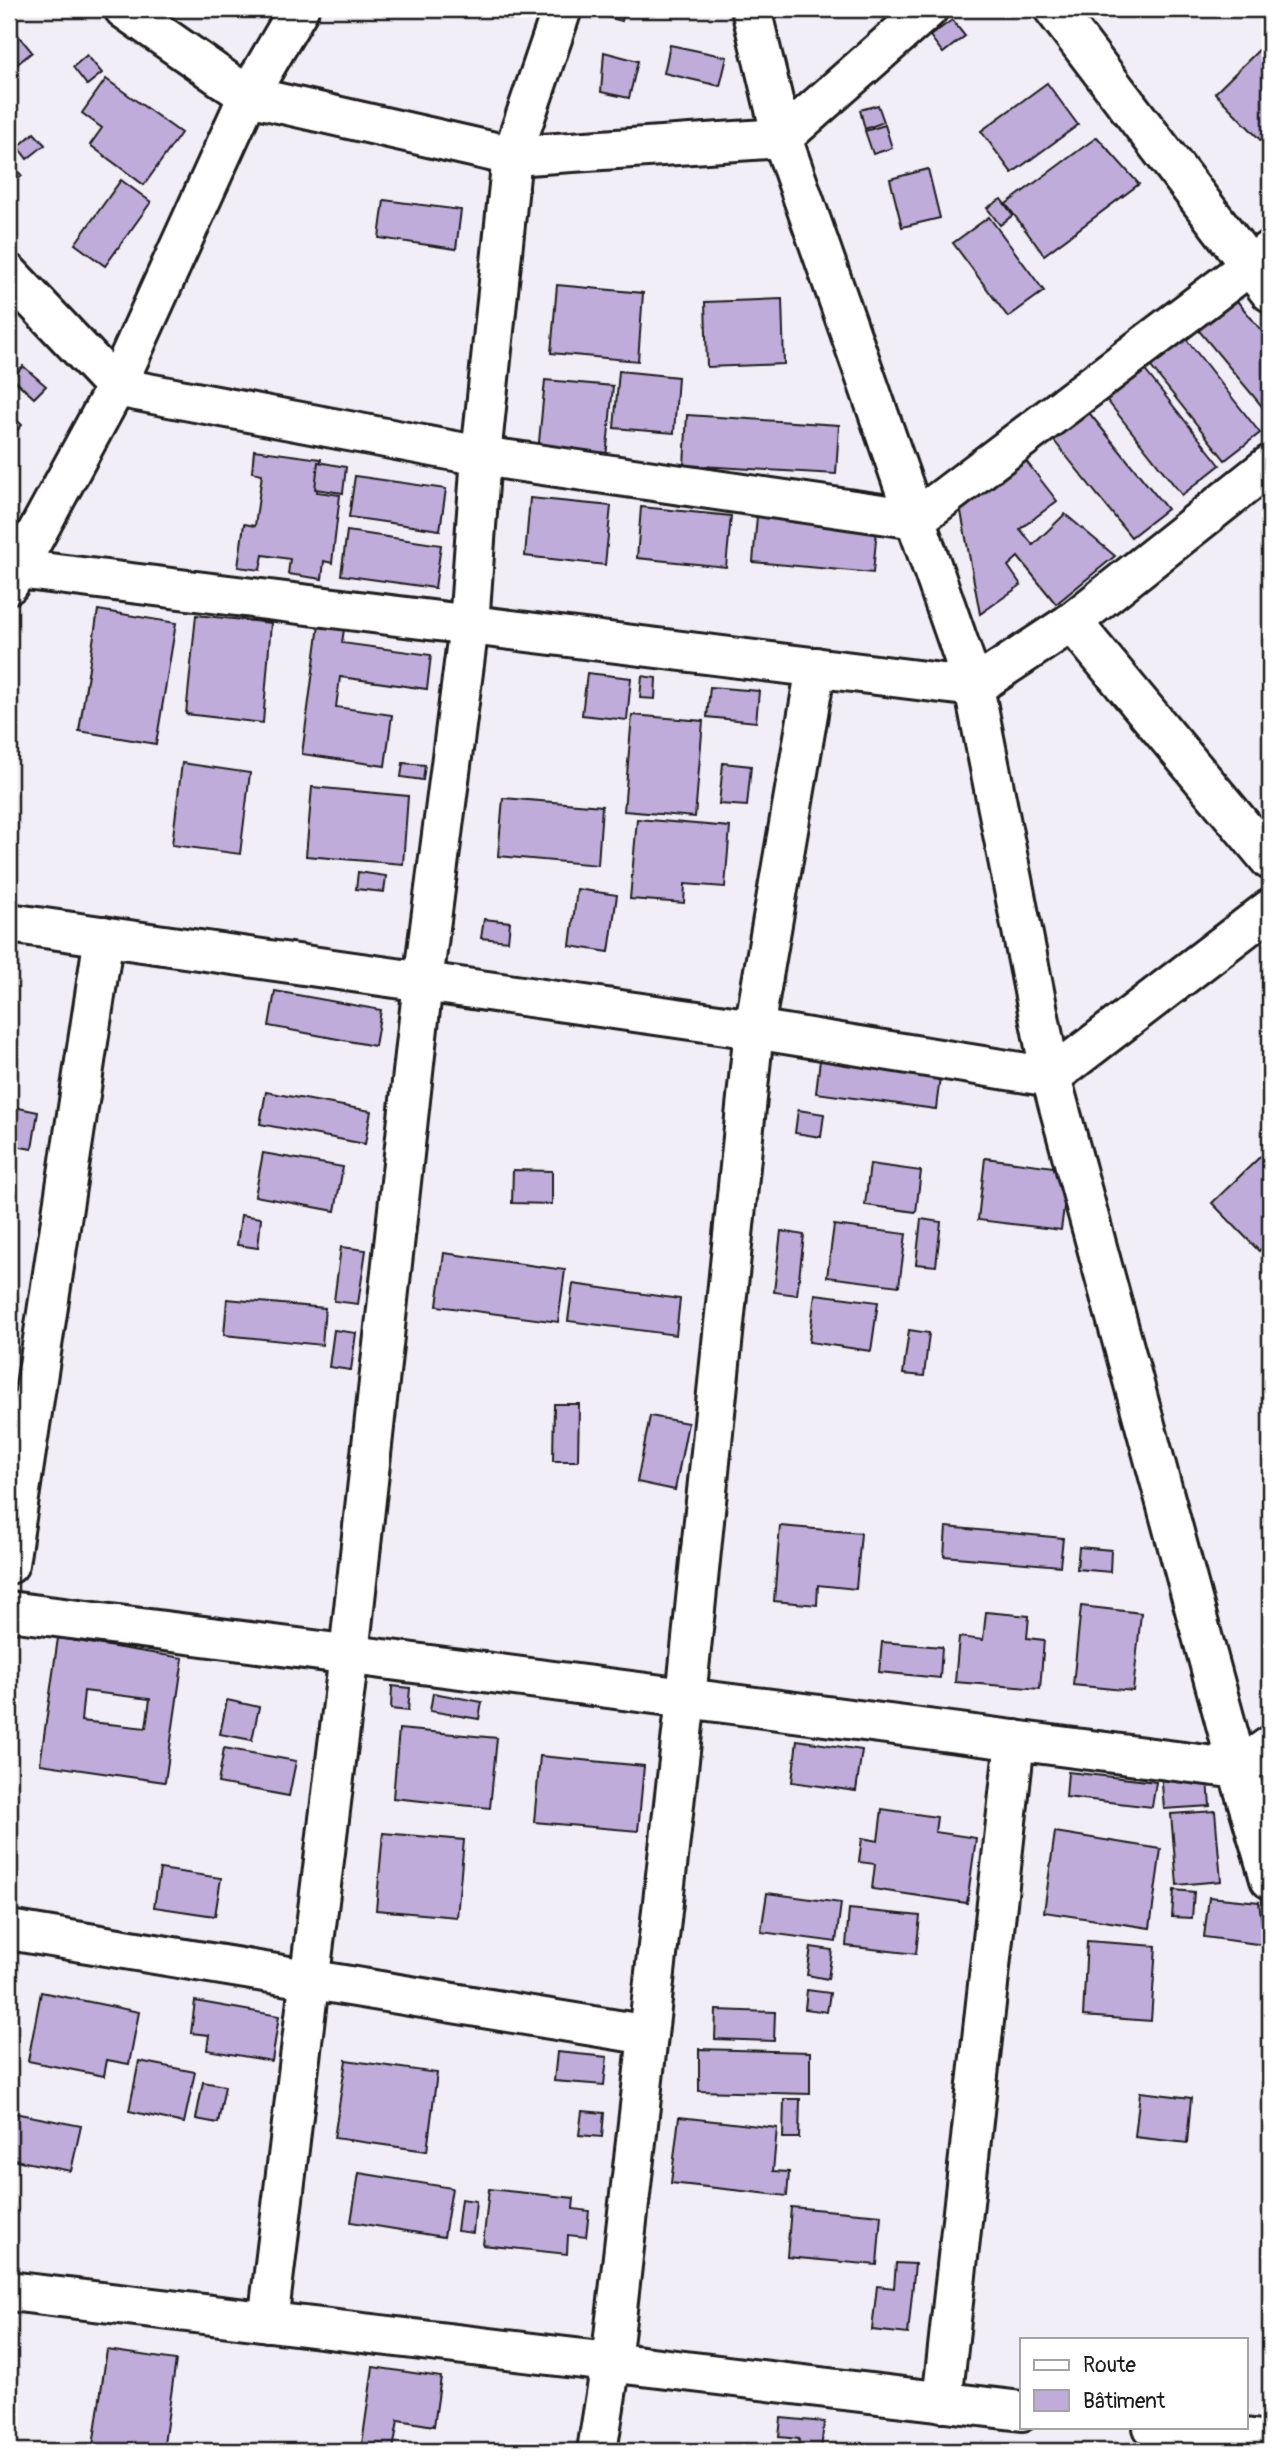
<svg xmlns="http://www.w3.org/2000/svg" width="1279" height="2460" viewBox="0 0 1279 2460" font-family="Pangolin,sans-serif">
<rect width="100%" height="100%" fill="#f2eef8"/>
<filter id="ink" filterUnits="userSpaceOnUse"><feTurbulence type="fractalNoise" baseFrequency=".0143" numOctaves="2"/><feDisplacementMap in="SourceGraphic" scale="14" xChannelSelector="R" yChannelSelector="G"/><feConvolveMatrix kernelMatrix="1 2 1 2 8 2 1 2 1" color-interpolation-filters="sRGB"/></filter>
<g filter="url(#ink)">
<!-- building -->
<g fill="#bfacdb" stroke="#1c1c1c" stroke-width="2" fill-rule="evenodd">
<polygon points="487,9 515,9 512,20 486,14"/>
<polygon points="609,9 625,9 622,21 607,17"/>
<polygon points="952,20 965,36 943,53 930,36"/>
<polygon points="9,24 32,52 9,71"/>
<polygon points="1270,39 1270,150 1215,93"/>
<polygon points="670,45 727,57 720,86 664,73"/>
<polygon points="604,52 638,61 629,98 601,92"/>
<polygon points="87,55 102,73 87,85 73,67"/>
<polygon points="106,79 181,133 144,185 90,145 102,128 82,113"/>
<polygon points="1047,83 1078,125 1012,173 981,131"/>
<polygon points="878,105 884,122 865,129 860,110"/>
<polygon points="885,125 892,148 873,154 865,131"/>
<polygon points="34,133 45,145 27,159 18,147"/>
<polygon points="1097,137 1139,184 1044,255 1006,204"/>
<polygon points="9,161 22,176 10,186 9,185"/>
<polygon points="928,169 940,218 902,227 890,179"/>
<polygon points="121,180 151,202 105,266 75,244"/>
<polygon points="1001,199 1013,215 1000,225 987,208"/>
<polygon points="384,200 461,210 456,249 379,238"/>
<polygon points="989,217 1044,291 1008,317 953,243"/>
<polygon points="557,285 643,293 638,361 551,353"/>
<polygon points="1233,296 1270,341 1270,416 1195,326"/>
<polygon points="782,299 784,364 707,367 705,302"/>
<polygon points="1179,330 1260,433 1225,460 1144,358"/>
<polygon points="1140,364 1220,465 1182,495 1102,394"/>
<polygon points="23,366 46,386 34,398 12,378"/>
<polygon points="619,371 678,377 674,433 614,428"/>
<polygon points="545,380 613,386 606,458 538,452"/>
<polygon points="1086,409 1167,509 1131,537 1051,437"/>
<polygon points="9,413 22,425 9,439"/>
<polygon points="687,415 839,425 836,474 684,465"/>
<polygon points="1016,448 1057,501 1020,529 1033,545 1065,514 1115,556 1056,604 1018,557 1008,566 1021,585 980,614 960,506"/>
<polygon points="254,450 321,459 317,492 340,495 332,563 324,561 322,579 288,574 290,559 263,555 260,570 238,567 244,524 255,526 262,474 252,472"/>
<polygon points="318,462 346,467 343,493 315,489"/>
<polygon points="355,476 446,489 440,530 349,517"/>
<polygon points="530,498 611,506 605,565 525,556"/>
<polygon points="641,507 731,516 726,567 637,558"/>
<polygon points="757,516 877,528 873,573 753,562"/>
<polygon points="347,531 441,545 435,588 341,575"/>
<polygon points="98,610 176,623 156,744 79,731"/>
<polygon points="196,615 271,623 263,723 186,714"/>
<polygon points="319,625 344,629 342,643 431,655 427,689 340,677 336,707 392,715 385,766 302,754"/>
<polygon points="587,673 631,678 627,720 582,715"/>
<polygon points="642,676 656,678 655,699 640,698"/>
<polygon points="710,687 759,691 756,722 707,717"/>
<polygon points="632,715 703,721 695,817 624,811"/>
<polygon points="182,763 250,773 240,854 172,845"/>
<polygon points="403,763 425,765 423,780 401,777"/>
<polygon points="723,763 751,766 747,806 719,804"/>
<polygon points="312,787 408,796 403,864 306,856"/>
<polygon points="503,798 602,806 598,865 498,856"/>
<polygon points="637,819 730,827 725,887 685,884 684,903 630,899"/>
<polygon points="358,872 386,876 384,892 356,889"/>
<polygon points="577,889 617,895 609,952 570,946"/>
<polygon points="484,919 510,922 508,941 481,938"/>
<polygon points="275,991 381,1010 375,1046 269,1026"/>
<polygon points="820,1060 940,1076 936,1109 816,1093"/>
<polygon points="266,1092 371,1111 365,1144 260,1124"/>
<polygon points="9,1106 38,1112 32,1149 9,1145"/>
<polygon points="798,1110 824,1114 821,1137 795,1133"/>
<polygon points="1265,1152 1270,1157 1270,1240 1259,1251 1212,1203"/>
<polygon points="263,1153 343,1167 335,1211 255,1196"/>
<polygon points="985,1158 1069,1169 1061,1230 978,1220"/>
<polygon points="870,1164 921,1171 916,1212 865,1205"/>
<polygon points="513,1170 552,1171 552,1204 512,1203"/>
<polygon points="241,1215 261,1218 258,1248 237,1245"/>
<polygon points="921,1219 941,1222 936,1266 916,1264"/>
<polygon points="834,1225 906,1234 899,1286 827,1277"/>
<polygon points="781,1231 804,1235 797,1295 774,1292"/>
<polygon points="341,1247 366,1250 358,1304 334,1301"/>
<polygon points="444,1253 565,1270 558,1322 437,1306"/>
<polygon points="573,1284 680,1299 676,1335 568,1321"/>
<polygon points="815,1294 878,1302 871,1351 809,1342"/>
<polygon points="227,1299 325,1308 322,1345 224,1335"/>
<polygon points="334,1330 356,1333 351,1370 329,1367"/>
<polygon points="909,1330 929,1333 924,1376 903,1374"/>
<polygon points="554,1404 579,1404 578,1461 553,1461"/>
<polygon points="650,1416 688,1423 675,1490 637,1482"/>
<polygon points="780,1526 861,1533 856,1589 818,1585 817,1605 774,1601"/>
<polygon points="946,1527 1063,1538 1060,1566 944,1556"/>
<polygon points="1079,1547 1111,1550 1110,1572 1077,1569"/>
<polygon points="1081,1606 1141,1613 1133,1691 1073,1685"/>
<polygon points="986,1612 1029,1616 1027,1638 1044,1640 1040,1689 955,1682 959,1637 983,1640"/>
<path d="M58,1638L183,1658L165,1782L40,1764ZM84,1691L150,1699L146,1728L81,1721Z"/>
<polygon points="882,1642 942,1647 940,1678 879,1672"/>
<polygon points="392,1686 410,1688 408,1711 391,1709"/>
<polygon points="433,1693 482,1702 479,1719 430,1711"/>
<polygon points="227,1700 259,1707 252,1740 220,1734"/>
<polygon points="399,1729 497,1738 490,1808 393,1798"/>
<polygon points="797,1740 862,1750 856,1791 792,1782"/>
<polygon points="224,1748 296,1761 289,1796 218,1783"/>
<polygon points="540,1756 644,1766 638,1831 534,1822"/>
<polygon points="1207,1767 1210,1806 1164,1809 1161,1771"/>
<polygon points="1068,1772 1156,1782 1152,1807 1066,1797"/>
<polygon points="882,1809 937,1817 935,1832 976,1838 967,1903 872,1889 875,1864 859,1862 862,1838 878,1841"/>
<polygon points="1215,1811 1221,1881 1177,1885 1171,1814"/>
<polygon points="1055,1832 1161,1849 1150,1928 1044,1912"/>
<polygon points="383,1833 464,1840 457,1917 376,1910"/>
<polygon points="160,1869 221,1878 215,1916 154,1907"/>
<polygon points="1174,1890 1194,1892 1192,1918 1172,1917"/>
<polygon points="767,1893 841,1903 836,1942 761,1932"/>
<polygon points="1209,1897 1259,1902 1265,1945 1204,1937"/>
<polygon points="849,1909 920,1916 916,1954 846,1946"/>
<polygon points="1087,1941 1156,1946 1151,2021 1083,2016"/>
<polygon points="811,1947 832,1950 828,1979 807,1975"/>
<polygon points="807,1990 830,1993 827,2012 805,2009"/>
<polygon points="41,1992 139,2012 129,2064 107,2060 104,2076 28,2061"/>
<polygon points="195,2001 279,2016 272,2061 207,2050 209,2035 191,2033"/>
<polygon points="716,2010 775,2012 774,2041 715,2039"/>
<polygon points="699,2049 810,2052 810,2094 699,2091"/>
<polygon points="557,2052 607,2057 604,2085 554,2081"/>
<polygon points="346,2060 437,2073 427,2151 334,2138"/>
<polygon points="139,2061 195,2072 184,2123 129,2111"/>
<polygon points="203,2082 225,2086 218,2123 196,2119"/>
<polygon points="1140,2092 1191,2098 1187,2143 1135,2137"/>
<polygon points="784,2099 800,2099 799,2138 783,2138"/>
<polygon points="582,2111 604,2113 602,2137 579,2135"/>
<polygon points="9,2112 81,2126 71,2171 9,2159"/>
<polygon points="679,2117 777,2128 773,2171 789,2172 787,2196 671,2183"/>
<polygon points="359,2173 452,2188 444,2237 351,2222"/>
<polygon points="489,2189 574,2198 573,2209 589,2211 586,2237 568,2235 567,2254 483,2245"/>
<polygon points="461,2199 476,2201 473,2233 457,2231"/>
<polygon points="791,2207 881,2215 877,2265 787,2257"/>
<polygon points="896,2263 915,2264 908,2334 872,2330 877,2286 894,2288"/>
<polygon points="107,2350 176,2360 163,2451 128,2451 93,2446"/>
<polygon points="373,2367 441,2377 434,2426 398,2420 393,2451 361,2451"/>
<polygon points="781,2418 824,2422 821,2451 798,2451 799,2439 779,2437"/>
</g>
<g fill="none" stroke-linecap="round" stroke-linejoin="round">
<defs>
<g id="minor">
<polyline points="124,9 248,96 512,156 782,138 928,9"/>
<polyline points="751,9 782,138 974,687 1051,1077 1238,1769 1270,1879"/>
<polyline points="1054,9 1270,292"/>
<polyline points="9,274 116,387 481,456 916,519 1270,250"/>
<polyline points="9,559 17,569 974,687 1072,622 1270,465"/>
<polyline points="9,584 116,387 248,96 299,9"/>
<polyline points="1072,622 1270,860"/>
<polyline points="9,923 754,1029 1051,1077 1270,909"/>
<polyline points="9,1564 104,936"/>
<polyline points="9,1611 1238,1769 1270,1746"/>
<polyline points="9,1930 648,2035"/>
<polyline points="9,2291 1022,2411"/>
<polyline points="268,2322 349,1654 423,982 469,625 481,456 512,156 562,9"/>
<polyline points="942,2402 1015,1740"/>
<polyline points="1153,2427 1270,2441"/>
<polyline points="597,2451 611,2363 686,1698 754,1029 816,667"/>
</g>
</defs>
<!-- minor casing -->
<use href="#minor" stroke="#1c1c1c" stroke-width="44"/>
<!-- minor -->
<use href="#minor" stroke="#fff" stroke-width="38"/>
</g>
</g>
<!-- margin -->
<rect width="1279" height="2460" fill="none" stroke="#fff" stroke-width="35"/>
<rect x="18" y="18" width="1244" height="2425" fill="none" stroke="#1c1c1c" stroke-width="2.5" filter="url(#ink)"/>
<!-- legend -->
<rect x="1020" y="2338" width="228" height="91" fill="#ffffff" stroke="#a4a4a4" stroke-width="2"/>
<rect x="1034" y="2360" width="35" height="10" fill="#ffffff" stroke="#a4a4a4" stroke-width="2"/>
<text x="1083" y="2372" font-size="21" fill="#1c1c1c">Route</text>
<rect x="1034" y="2390" width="35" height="21" fill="#bfacdb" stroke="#a4a4a4" stroke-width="2"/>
<text x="1083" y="2408" font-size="21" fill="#1c1c1c">Bâtiment</text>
</svg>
